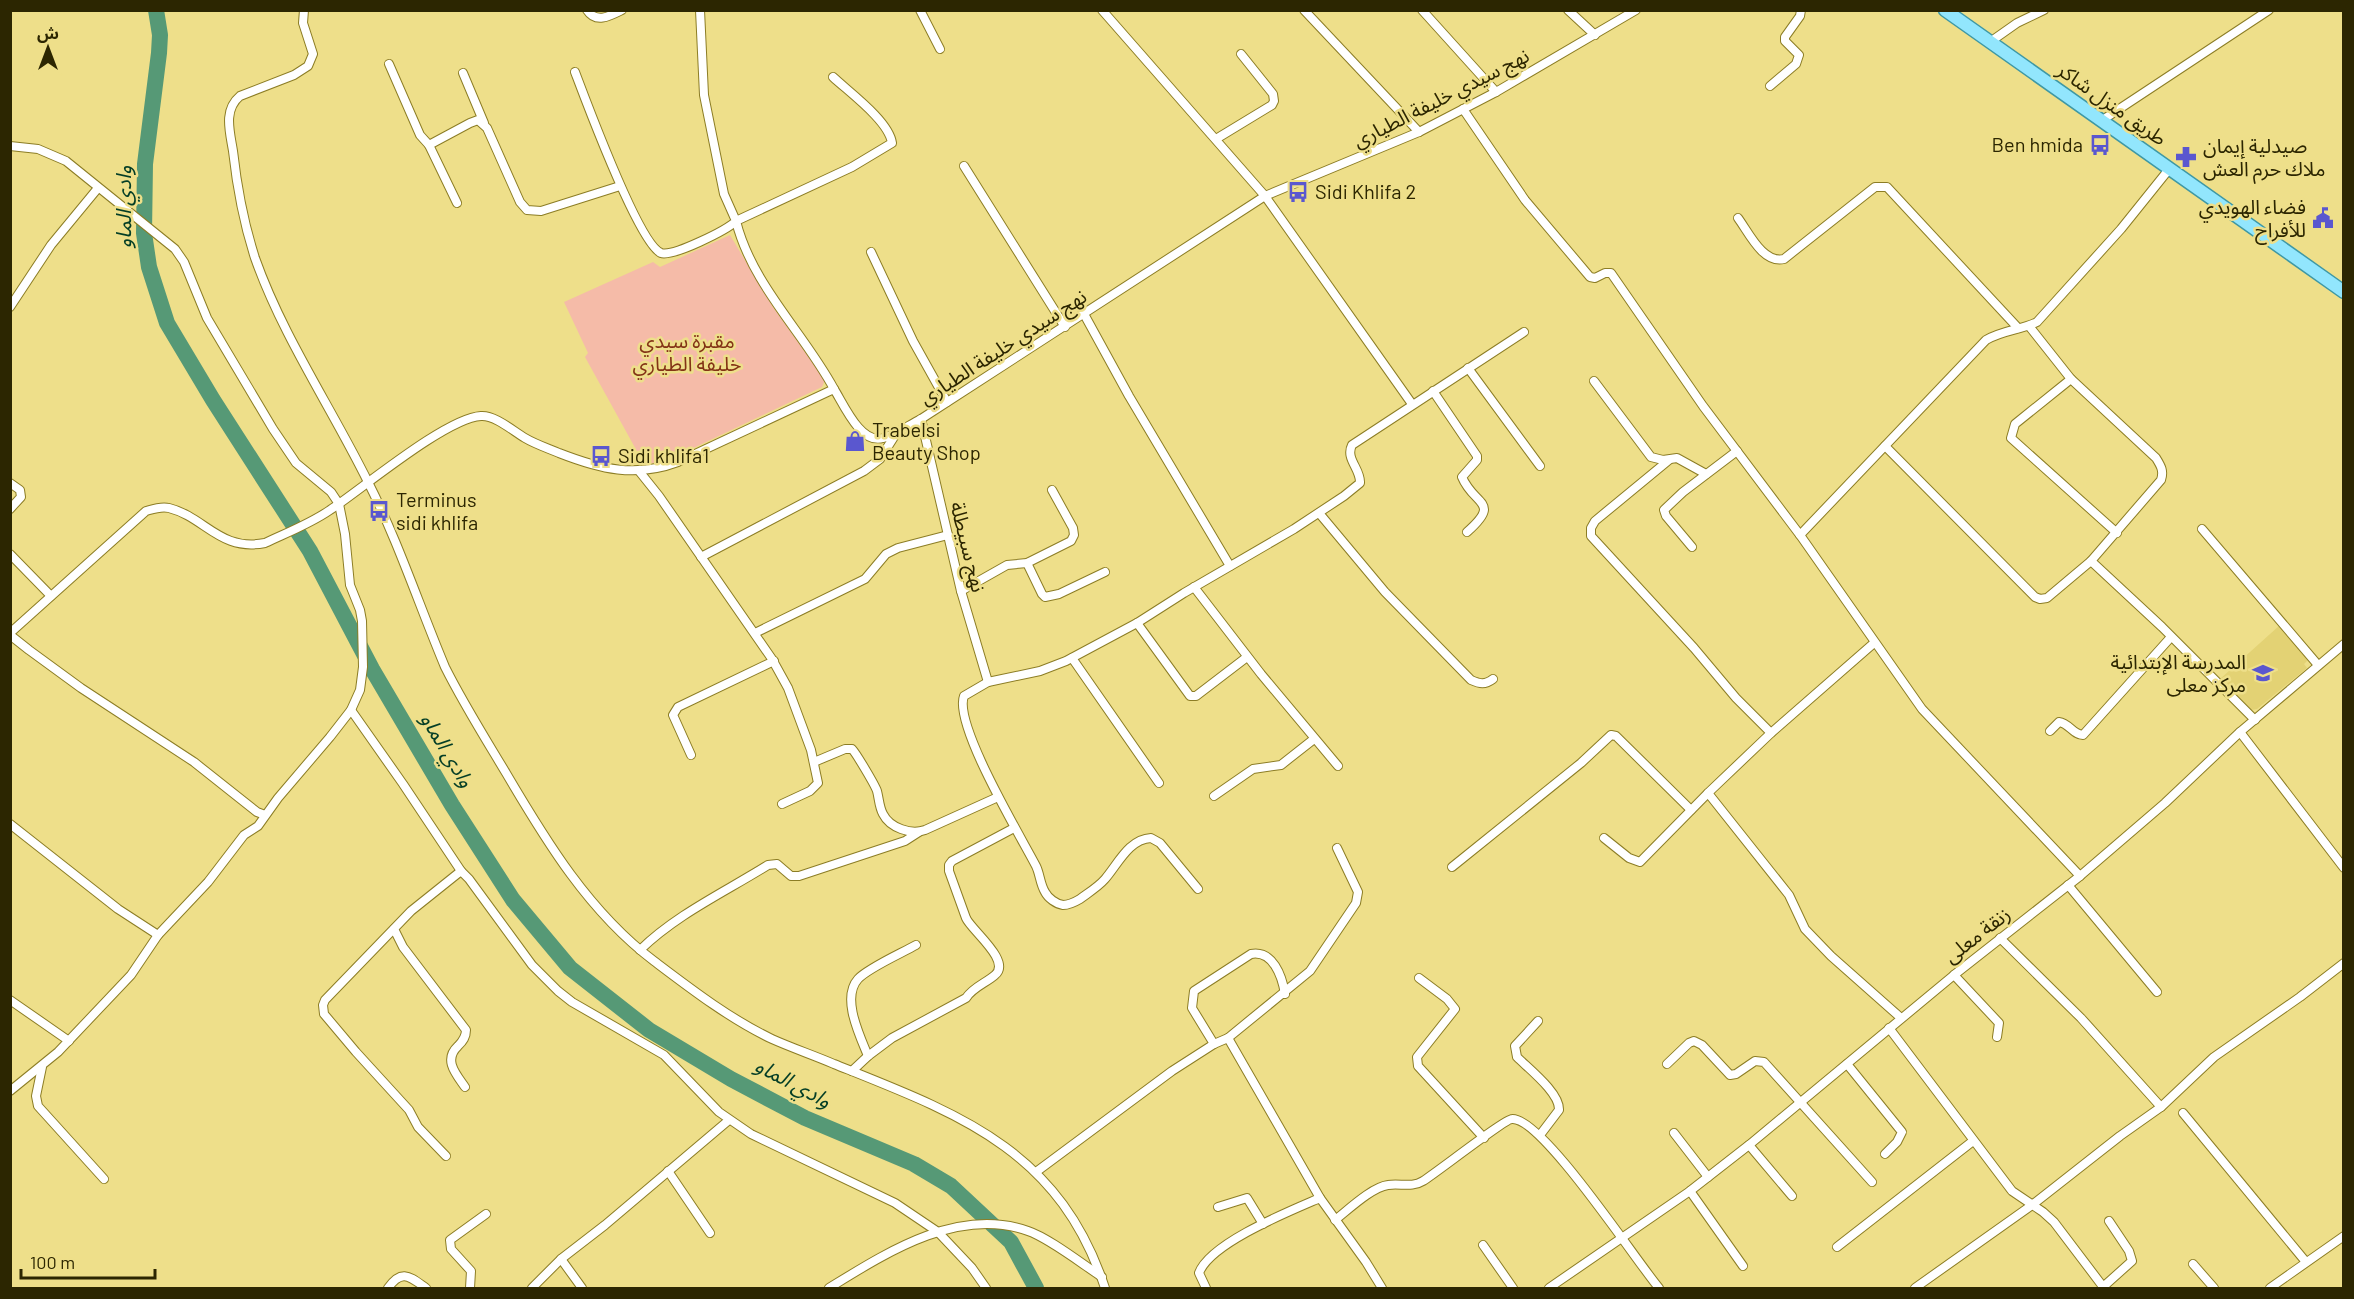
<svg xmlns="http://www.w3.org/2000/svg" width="2354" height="1299" viewBox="0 0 2354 1299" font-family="Barlow,'Noto Sans Arabic',sans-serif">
<rect width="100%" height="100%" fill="#eedf8a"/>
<!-- built -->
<polygon fill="#e3d274" points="2280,625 2309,659 2304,664 2307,668 2257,709 2251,710 2220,679"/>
<!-- green -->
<polygon fill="#f5bba8" points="730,235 773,307 825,380 822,387 664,462 644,464 585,357 588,353 564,302 653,262 660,267"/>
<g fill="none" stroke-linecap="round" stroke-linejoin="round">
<!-- river -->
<polyline stroke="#569976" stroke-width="16" points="156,10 160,35 159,53 145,164 144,233 149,267 167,323 213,400 310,551 372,669 452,805 513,900 570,968 649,1030 731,1079 805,1118 914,1164 951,1186 1011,1242 1036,1288"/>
<defs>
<g id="street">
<path d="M304,10L303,23L313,54L308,66L294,75L240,96C223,110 230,132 233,151C237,187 244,224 255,258C283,337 331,407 368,482C398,541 419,605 445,667C463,703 485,738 506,773C546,841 589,912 654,961C691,989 730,1019 772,1039C792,1048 813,1055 834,1064C959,1114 1059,1149 1105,1288"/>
<path d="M587,10C596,24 610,16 622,10"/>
<polyline points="920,10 940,49"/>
<polyline points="1102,10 1265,196 1412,404"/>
<polyline points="1304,10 1419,132"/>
<polyline points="1422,10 1496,92"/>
<polyline points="1568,10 1595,35"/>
<polyline points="1990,42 2017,23 2044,10"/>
<polyline points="389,64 420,135 429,145"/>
<path d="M575,72C586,101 639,244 661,253C673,257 727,230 736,221L724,194L704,95L700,10"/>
<polyline points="463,73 484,123"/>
<path d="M833,77C849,92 889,121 892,143L852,167L736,221C752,285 804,333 834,389"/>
<polyline points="1770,86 1796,64 1799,55 1785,41 1785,37 1800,16 1801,10"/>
<polyline points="1463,109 1525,200 1590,277 1595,278 1605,273 1611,273 1703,406 1800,535"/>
<polyline points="2101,121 2269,10"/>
<polyline points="1216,139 1272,105 1274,101 1273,94 1241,54"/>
<polyline points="10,146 38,149 66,161 175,249 184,262 207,318 273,429 296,463 331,492 339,504 345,534 350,585 360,610 362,621 363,667 360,690 351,710 330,737 278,798 258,826 244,835 208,882 158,935 131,975 58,1052 10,1091"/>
<polyline points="964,166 1065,327"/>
<polyline points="457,203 429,145 470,123 478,120 487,128 520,202 527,210 541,211 620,186"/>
<path d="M1738,218C1749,233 1763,264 1784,259L1875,187H1887L2018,328"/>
<polyline points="871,252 913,341 947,402"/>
<polyline points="10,307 51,245 98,188"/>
<polyline points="1084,314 1129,396 1230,566"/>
<polyline points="1468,368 1540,466"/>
<polyline points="2071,379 2015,424 2011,438 2117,533"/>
<polyline points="1594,381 1651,457 1663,460 1677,458 1706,474"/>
<path d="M1433,391L1477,456V460L1462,477C1474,506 1502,501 1467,532"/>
<polyline points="921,419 961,591 988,682"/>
<path d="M1885,446L2035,597L2040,599L2047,598L2091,561L2161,480C2164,471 2161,466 2156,458L2071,379L2029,326"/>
<polyline points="1669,460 1595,521 1591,528 1591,536 1694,648 1736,698 1771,733"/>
<polyline points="639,471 659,496 772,659 788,688 811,750 818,783 810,791 782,804"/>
<polyline points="10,483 20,490 21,497 10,509"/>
<path d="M1319,513L1385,592L1471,680C1480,684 1485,685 1493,679"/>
<polyline points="2202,529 2318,665"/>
<polyline points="1692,547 1666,516 1664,510 1683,492 1737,451"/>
<polyline points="10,554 51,596"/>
<polyline points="701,557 864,471 880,459 897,432"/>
<polyline points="2091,561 2162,627 2255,720"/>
<polyline points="1027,563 1042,594 1045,597 1059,594 1105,572"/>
<polyline points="1194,587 1261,674 1338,766"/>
<polyline points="961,591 1007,565 1027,563 1071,541 1074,535 1073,528 1052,490"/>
<polyline points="1137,623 1190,696 1196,696 1247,657"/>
<path d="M10,633L146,511C153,509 161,506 169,508C205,517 220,552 265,543C286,533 310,524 330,510C362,489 446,418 481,416C495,415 513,431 525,438C535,444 547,448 559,453C600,469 635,478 678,462L834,389C844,405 861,445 883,438C896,435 909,425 921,419L1265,196L1419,132L1496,92L1636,10"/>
<polyline points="755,633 865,579 886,554 898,548 948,535"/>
<polyline points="10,635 29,650 81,688 194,762 257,812 265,815"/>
<polyline points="1874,643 1771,733 1708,793 1789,895 1805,929 1831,956 1901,1018"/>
<polyline points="1072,658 1159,783"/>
<polyline points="351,710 403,784 461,871"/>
<path d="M2050,731L2059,722C2069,723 2073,735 2083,735L2171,637"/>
<polyline points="2240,732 2344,868"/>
<polyline points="691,755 673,715 678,707 774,661"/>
<path d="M814,762L845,749H852C856,753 875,785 877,791C879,798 879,807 883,814C890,828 911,835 925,830L998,797"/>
<polyline points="1214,796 1253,769 1281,765 1314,739"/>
<polyline points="10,824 118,909 158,935"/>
<polyline points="1604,838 1629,858 1640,862 1708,793"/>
<polyline points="1452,867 1581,763 1611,735 1616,736 1691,810"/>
<path d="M2080,876L1922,709L1800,535L1986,340C2003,330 2021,330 2037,322L2121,229L2170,168"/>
<polyline points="2068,885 2157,992"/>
<path d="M1198,889L1160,843L1151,838C1129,839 1118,864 1105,879C1098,887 1088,893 1080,899C1075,902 1069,905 1063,905C1056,904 1048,898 1045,892C1040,884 1040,874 1036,866C1021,837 953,724 964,696L988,682L1040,671L1066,661L1137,623L1184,593L1294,529L1344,496L1360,483C1361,469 1345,459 1352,445L1524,332"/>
<path d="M394,929L403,947L466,1030C466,1037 463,1041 458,1046C443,1060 456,1074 465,1087"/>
<polyline points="2000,938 2081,1018 2161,1107"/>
<path d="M640,950C677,914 725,892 768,865L777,864L791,876H799L905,841L919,832"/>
<polyline points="1954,975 1999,1023 1997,1037"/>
<polyline points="1419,978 1447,999 1455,1009 1417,1057 1418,1066 1484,1138"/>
<polyline points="10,1000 69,1041"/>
<path d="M1538,1021L1515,1046L1517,1057C1529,1069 1560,1093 1559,1110L1540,1135"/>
<polyline points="1889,1028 2012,1191 2043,1212 2054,1222 2104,1288"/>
<polyline points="1228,1038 1310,971 1356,903 1358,892 1337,848"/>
<path d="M1214,1044L1192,1008L1194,991L1251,954C1273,950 1282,976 1285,994"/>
<path d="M868,1056C860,1036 841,998 858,979C868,968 902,953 916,945"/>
<polyline points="1667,1064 1689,1043 1694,1041 1702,1045 1730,1075 1736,1074 1755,1061 1764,1062 1872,1182"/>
<polyline points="1847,1064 1902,1132 1897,1142 1885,1154"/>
<polyline points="42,1067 36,1096 38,1106 104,1179"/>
<path d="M852,1071L868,1056L892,1038L966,998C973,987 986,983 995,975C1012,961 971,930 966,918L949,871V865L952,861L1014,828"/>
<polyline points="2183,1113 2306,1262"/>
<polyline points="1674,1133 1708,1177"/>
<polyline points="1749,1145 1792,1196"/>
<polyline points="446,1156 418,1127 409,1110 356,1052 324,1014 323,1005 325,1000 411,911 461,871 469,879 532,965 558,991 572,1002 664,1055 719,1112 751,1134 895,1203 938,1232 972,1268 986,1288"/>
<polyline points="668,1171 710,1233"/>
<polyline points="1036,1172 1172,1071 1214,1044 1228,1038 1320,1198 1366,1262 1382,1288"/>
<polyline points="1690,1191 1743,1266"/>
<polyline points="1218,1207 1247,1198 1263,1224"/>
<path d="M1335,1220C1348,1210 1372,1187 1388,1185C1400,1183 1412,1188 1423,1181C1436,1173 1505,1119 1512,1119C1542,1117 1636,1261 1659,1288"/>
<polyline points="1483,1245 1513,1288"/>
<polyline points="1837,1247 1973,1141"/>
<polyline points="561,1259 582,1288"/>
<polyline points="2193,1264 2214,1288"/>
<polyline points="2103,1287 2132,1261 2129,1251 2109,1221"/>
<path d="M388,1288C402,1268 410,1277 426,1288"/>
<polyline points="470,1288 471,1271 451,1249 450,1240 486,1214"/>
<polyline points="532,1288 561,1259 605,1225 729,1120"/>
<path d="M829,1288C886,1253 958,1206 1028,1231C1049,1238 1082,1264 1102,1277"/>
<path d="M1206,1288L1199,1273C1210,1243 1290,1211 1320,1198"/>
<polyline points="1549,1288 1690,1191 1749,1145 1954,975 2080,876 2165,803 2240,732 2344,644"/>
<polyline points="1915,1288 2032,1205 2120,1136 2161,1107 2214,1057 2300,997 2344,963"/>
<polyline points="2270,1288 2344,1236"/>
</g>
<polyline id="primary" points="1945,10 2344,292"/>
</defs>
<!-- street casing -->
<use href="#street" stroke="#8c7d25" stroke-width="10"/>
<!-- primary casing -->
<use href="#primary" stroke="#3f98a4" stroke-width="15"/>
<!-- street -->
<use href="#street" stroke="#fff" stroke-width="8"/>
<!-- primary -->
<use href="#primary" stroke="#92e6fd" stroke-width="12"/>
</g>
<!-- icons -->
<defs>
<symbol id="bus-bare" viewBox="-9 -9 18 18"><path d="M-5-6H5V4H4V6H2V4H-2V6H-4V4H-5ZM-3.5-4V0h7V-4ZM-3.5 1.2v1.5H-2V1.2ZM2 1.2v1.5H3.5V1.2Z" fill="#5a57cf" stroke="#eedf8a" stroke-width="2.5" paint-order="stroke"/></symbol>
<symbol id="pharmacy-bare" viewBox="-9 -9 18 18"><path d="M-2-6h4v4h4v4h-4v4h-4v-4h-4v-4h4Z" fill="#5a57cf" stroke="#eedf8a" stroke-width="2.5" paint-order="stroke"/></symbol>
<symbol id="civic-bare" viewBox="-9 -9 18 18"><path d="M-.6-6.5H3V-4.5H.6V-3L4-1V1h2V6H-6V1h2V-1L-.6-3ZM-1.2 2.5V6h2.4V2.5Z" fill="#5a57cf" stroke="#eedf8a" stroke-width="2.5" paint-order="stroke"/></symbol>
<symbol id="shop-bare" viewBox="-9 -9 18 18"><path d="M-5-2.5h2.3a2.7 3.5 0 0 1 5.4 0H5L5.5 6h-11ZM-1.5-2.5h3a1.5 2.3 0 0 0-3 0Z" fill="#5a57cf" stroke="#eedf8a" stroke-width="2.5" paint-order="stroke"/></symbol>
<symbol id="school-bare" viewBox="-9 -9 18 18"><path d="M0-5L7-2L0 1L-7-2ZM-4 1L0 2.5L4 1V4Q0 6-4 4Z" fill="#5a57cf" stroke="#eedf8a" stroke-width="2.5" paint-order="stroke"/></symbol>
</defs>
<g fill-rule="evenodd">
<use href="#bus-bare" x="2085" y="130" width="30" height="30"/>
<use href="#pharmacy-bare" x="2171" y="142" width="30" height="30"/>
<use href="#bus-bare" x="1283" y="177" width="30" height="30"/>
<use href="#civic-bare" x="2308" y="203" width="30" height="30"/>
<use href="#shop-bare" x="840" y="426" width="30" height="30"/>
<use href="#bus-bare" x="586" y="441" width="30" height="30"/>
<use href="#bus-bare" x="364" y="496" width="30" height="30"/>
<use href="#school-bare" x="2248" y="658" width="30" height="30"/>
</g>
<g text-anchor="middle" stroke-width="5" stroke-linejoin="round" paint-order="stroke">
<!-- street labels -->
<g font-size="20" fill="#2c2601" stroke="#eedf8a">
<text transform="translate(1441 98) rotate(-27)" y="7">نهج سيدي خليفة الطياري</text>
<text transform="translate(2112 104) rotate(35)" y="7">طريق منزل شاكر</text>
<text transform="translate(1003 347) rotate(-33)" y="7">نهج سيدي خليفة الطياري</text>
<text transform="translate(968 547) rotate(76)" y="7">نهج سبيطلة</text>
<text transform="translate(1977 935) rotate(-38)" y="7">زنقة معلى</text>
</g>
<!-- poi labels -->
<g font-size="20" fill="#2c2601" stroke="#eedf8a" text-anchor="start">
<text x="2083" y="152" text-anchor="end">Ben hmida</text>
<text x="2203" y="153">صيدلية إيمان<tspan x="2203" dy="23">ملاك حرم العش</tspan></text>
<text x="1315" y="199">Sidi Khlifa 2</text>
<text x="2306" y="214" text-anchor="end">فضاء الهويدي<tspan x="2306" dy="23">للأفراح</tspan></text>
<text x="872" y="437">Trabelsi<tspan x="872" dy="23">Beauty Shop</tspan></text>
<text x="618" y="463">Sidi khlifa1</text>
<text x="396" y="507">Terminus<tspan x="396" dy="23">sidi khlifa</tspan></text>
<text x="2246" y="669" text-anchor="end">المدرسة الإبتدائية<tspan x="2246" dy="23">مركز معلى</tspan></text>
</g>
<!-- park labels -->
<g font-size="20" fill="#833316" stroke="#eedf8a">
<text x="687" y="348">مقبرة سيدي<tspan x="687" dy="23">خليفة الطياري</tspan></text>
</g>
<!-- water labels -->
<g font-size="21" font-style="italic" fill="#043e26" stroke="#eedf8a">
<text transform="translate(124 207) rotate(-90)" y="7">وادي الماو</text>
<text transform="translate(447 750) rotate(59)" y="7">وادي الماو</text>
<text transform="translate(793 1083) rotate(28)" y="7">وادي الماو</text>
</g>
</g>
<!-- border -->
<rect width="2354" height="1299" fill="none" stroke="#2c2601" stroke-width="24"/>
<!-- north arrow -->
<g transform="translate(48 48)" stroke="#eedf8a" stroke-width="4.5" paint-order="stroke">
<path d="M0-4.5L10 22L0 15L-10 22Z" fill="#2c2601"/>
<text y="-9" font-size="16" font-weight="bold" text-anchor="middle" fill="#2c2601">ش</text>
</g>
<!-- scale -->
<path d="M21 1269v9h134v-9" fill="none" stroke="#2c2601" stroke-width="3"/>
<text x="30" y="1269" font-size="18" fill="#2c2601" stroke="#eedf8a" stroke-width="4.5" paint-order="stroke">100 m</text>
</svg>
